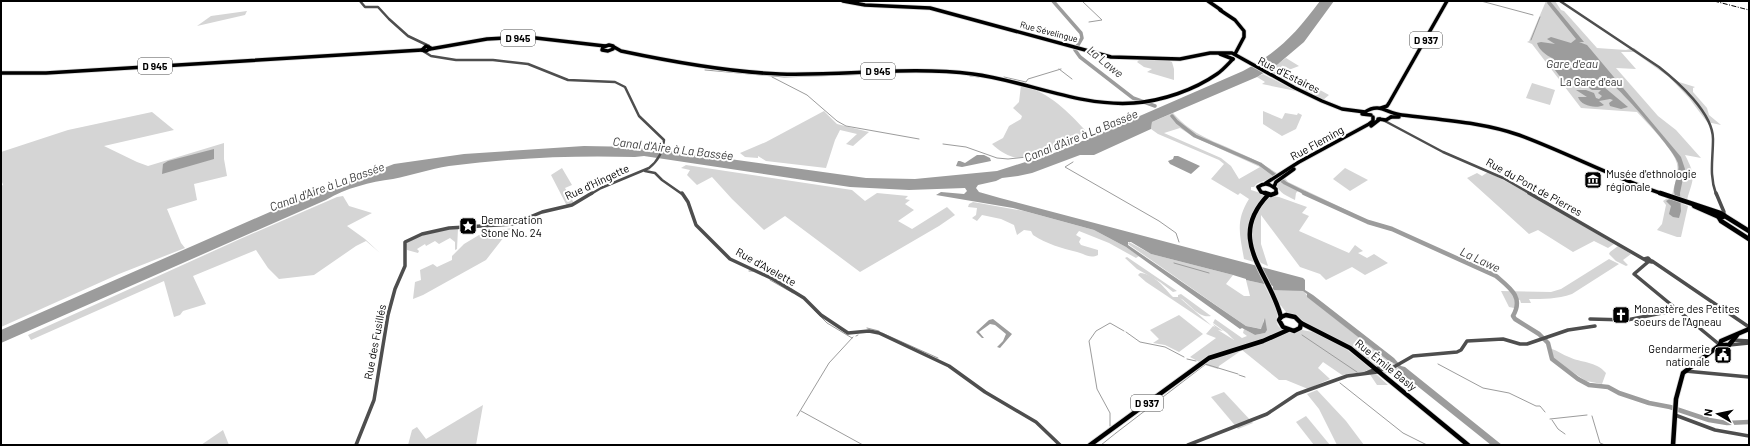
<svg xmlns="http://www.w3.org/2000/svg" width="1750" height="446" viewBox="0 0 1750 446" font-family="Barlow,sans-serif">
<rect width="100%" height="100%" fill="#fff"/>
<!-- green -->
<g fill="#d5d5d5" fill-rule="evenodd">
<path d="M1546,1H1555L1561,10L1564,11L1597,48L1626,50L1634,48L1679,82L1695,87L1693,88V92L1707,108L1709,115L1721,125L1707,122L1689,98L1669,77L1634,52H1621L1636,69L1616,68L1658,116L1676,130L1701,158L1685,155C1697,178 1693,178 1687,200H1683V204L1688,206L1681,237H1677L1657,230L1662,224L1666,205L1663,201L1672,195C1674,186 1679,174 1677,164C1675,151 1647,123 1637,112L1581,108L1532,44L1527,42L1529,41Z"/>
<polygon points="247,11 245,15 197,26 211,16"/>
<polygon points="1286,58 1299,66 1286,71 1296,76 1288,81 1303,90 1311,85 1329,95 1323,100 1320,99 1267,71"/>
<polygon points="1140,59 1167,60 1172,62 1174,69 1174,80 1147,72 1152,69 1144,67 1137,62"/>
<polygon points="1263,74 1296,91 1262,84 1265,82 1257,77"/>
<polygon points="1532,83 1555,90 1550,105 1526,98"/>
<path d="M1021,85C1051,93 1067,111 1088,133C1072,140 1030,161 1013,157C1006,155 998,150 992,144L1003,138L1009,126L1021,119L1022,116L1013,108L1019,102Z"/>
<polygon points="824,111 837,124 869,132 853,146 846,144 857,134 840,130 835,140 826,168 766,161 758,156 758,158 745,157 740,153 766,142"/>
<polygon points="1263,111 1282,119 1285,113 1297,115 1298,113 1302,115 1296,129 1282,136 1263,124"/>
<polygon points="152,112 174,130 104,146 137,162 148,166 224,143 224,159 227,176 194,184 197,200 167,209 181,243 185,248 119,274 1,327 1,186 3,185 1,179 1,152 68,130"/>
<path d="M1173,113C1193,136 1215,141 1242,154C1254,159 1266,166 1277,173C1269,183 1260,179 1254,187H1251V190L1270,196L1279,197L1307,207L1302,213L1309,216L1299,231L1349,253L1355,245L1363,251L1358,253L1367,258L1374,254L1388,263L1365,275L1352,267L1326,280L1320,274L1300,267L1261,215V244L1268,266L1261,263L1257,256H1251L1254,262L1244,259C1240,235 1235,221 1249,199L1240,193L1238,195L1211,179L1224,164L1219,160L1158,134L1151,129L1152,122ZM1180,128L1192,136L1260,167L1239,179L1231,166L1221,158L1164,133Z"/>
<polygon points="686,165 852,190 865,201 877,193 908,196 905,199 910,200 905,204 914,210 898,221 912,229 947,207 955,215 939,226 860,272 785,216 764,230 732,199 712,177 697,185 687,175 690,170 681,168"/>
<polygon points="562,168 572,185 565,188 574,203 567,206 551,175"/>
<polygon points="1345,168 1368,180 1350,191 1333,179"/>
<polygon points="1488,172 1526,192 1614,244 1608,248 1594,241 1573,252 1538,230 1529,234 1467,178 1477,173 1482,176"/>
<path d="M1284,177L1288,182L1353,213L1351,215L1298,191L1296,193L1295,200C1287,196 1279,193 1276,184Z"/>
<polygon points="343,196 349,206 372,213 347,226 365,239 380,253 366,241 356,246 314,275 279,279 268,268 256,250 193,276 206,304 183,311 180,315 174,317 164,281 31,340 28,335 240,239 337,197"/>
<path d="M973,202L1024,211L1094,230L1126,247L1139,256L1136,258L1109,243L1079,231L1076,235L1081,238L1079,242L1081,245L1098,250V255C1090,259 1085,254 1077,252C1061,248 1047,244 1033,235L1031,231L1024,230L1017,235L1014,225L1001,219L982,215L977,221L972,218L976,215L977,208L968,207L969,204Z"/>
<polygon points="511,228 486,260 423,295 413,299 415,282 421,280 420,270 433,264 437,267 452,260 452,256 464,244 479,235"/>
<polygon points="448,229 458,229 457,249 455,250 455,242 450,238 439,244 435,241 426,246 425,244 417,249 419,251 418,253 407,250 406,243 415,237"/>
<path d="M1129,242L1151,254L1233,275L1226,284L1244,296H1250L1246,280L1264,284L1277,310C1279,315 1276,318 1277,323C1279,332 1296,335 1302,330C1333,333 1366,364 1388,385H1377L1367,370L1365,372L1342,375L1323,362L1318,368L1330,379L1308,389L1286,380H1279L1242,350L1219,366L1218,369L1205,365L1190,357L1216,338L1206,334L1213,326L1215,327L1213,324L1223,331L1218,330L1234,340L1227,333L1213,323L1215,319L1242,338L1247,336L1243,333L1244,329L1255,335L1265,333L1264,319L1262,329L1246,326L1128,244Z"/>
<polygon points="1618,246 1631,254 1623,260 1628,265 1626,266 1616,261 1609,254 1610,252"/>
<polygon points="1127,257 1177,291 1173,292 1160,282 1137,269 1125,258"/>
<path d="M1609,259L1619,264L1572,294C1557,299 1544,299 1529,299L1531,303H1521L1520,300L1515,299L1516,305L1514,308L1509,307L1501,291L1551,292L1561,289Z"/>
<path d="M1140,273C1155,274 1164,288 1173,297H1178V295L1181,294L1211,316C1199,319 1189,303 1180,298L1212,326L1146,282L1138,275Z"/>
<polygon points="1285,289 1304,291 1308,297 1390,362 1394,363 1399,367 1401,373 1393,369 1385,374 1342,342 1305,324 1286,312 1278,302 1273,290"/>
<polygon points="1179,315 1203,334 1179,352 1165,345 1153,343 1159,339 1150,330"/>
<path d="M1552,349C1558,351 1563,355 1569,357C1581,363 1596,361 1606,373L1602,384L1586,381L1553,359L1551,357Z"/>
<polygon points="1317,390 1346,421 1364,445 1337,445 1319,409 1307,394"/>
<polygon points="1224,392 1253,423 1238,429 1211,397"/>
<polygon points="483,405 476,445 408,445 412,430 417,427 426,439"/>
<polygon points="1306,416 1330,445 1314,445 1296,422"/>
<polygon points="223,430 229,445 201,445"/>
</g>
<!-- water -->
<g fill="#9c9c9c">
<path d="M1320,1H1334L1304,42L1278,64L1257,77L1161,118L1152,122L1151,129L1094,155H1080L1032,173L1018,176L1002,178L996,181L978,185L976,188L979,192L1000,198L1303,278L1305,280V290L1313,295L1394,358L1401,366L1405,367L1502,445H1491L1401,373C1398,368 1397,363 1390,362L1307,297V294L1303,291L1273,290V286L1246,280V279L1233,275L1151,254L1131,242H1128V245L1246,326L1261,329L1265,318L1267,330L1265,333L1255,335L1242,328L1240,329L1126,247L1094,230L1013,208L936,195L941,192L964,194L967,191L965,188L909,190L850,187L644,156L635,157C573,155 511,158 449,166C430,169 412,175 393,179C370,182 346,188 326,200L1,343V330L304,197L319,191L331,189L350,181L394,164L464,154L584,146L638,147L666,152L672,151L866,178L915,179L997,171L1057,152L1243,71C1280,51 1295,34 1320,1Z"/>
<path d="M1548,1H1550L1584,42H1579L1587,45L1681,157L1685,169L1680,193L1681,211L1679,218L1673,217L1669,214L1671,206L1666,201L1675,196C1671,185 1681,174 1678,163C1675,151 1617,85 1605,78C1603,77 1602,77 1599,77V81L1582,78L1604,87L1628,107L1621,109L1610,106L1609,103L1613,100L1610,99L1599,101L1604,105C1596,109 1581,106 1578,97H1587L1576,90H1586L1594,93L1596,98L1599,99L1602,96L1598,93L1601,90H1592L1586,86L1587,83L1581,80L1578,81L1582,84L1581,86C1565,88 1556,71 1547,59L1552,58C1546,55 1539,50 1537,43L1541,42L1555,44L1547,39L1551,37L1571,43L1576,39L1547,3Z"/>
<polygon points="214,149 214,159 162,174 163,164 168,161"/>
<polygon points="977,155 984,155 990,158 991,161 962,167 956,166 958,161 960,161 965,163"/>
<polygon points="1174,156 1178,156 1200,166 1191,174 1170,164 1168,161 1173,159"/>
<polygon points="993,319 1012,334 1000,348 997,347 1003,341 1006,334 995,325 990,324 979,332 984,338 982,338 976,332 989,320"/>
</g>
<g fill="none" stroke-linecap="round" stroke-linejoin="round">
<!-- stream -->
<g stroke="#9c9c9c" stroke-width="1">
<polyline points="1082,1 1102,20 1089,22"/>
<polyline points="1481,1 1533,15"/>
<polyline points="1531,40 1540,17"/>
<polyline points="1059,69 1072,79"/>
<polyline points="705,70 784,77 873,74"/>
<polyline points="970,76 979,77"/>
<polyline points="772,77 807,95 837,121 846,126 919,139"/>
<polyline points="1004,77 1026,82 1028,79 1061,69"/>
<polyline points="943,144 966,147 997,158 1008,159 1027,157 1056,148"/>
<polyline points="1073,162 1065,167 1159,221 1176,233 1179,242"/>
<polyline points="1174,263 1209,273"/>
<polyline points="749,271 753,271"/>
<polyline points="770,280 793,293"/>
<polyline points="814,310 827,323 852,338"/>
<polyline points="867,328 879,331"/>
<polyline points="1126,332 1140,342 1165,347 1184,357"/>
<polyline points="882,333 938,358"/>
<polyline points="1302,335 1357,372"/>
<polyline points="856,336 858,335"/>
<polyline points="1187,359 1196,361"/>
<polyline points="1205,364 1238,374"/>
<polyline points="1438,364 1483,388 1509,393 1536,406 1540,406 1545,412"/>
<polyline points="1239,375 1245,377"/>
<polyline points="1340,383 1403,433 1427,445"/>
<polyline points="801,411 863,445"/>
<polyline points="797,416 829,363 853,337"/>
<polyline points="1592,416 1600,443 1605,445"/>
<polyline points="1550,419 1587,415"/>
<polyline points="1552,420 1558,429 1565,434"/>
<polyline points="1110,426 1110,413 1097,389 1089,341 1096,331 1110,323 1124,331"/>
<polyline points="1116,433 1206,364"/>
<polyline points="1101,445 1116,433"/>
</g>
<!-- river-far1 -->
<g stroke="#9c9c9c" stroke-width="3.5">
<polyline points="1053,1 1081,33 1082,38 1075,50 1080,57 1133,98 1155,106"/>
<polyline points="1172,116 1177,122 1195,136 1260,164 1285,183 1307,194"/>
</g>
<!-- river -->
<path stroke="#9c9c9c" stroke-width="4.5" d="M1304,193L1368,222L1392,229L1496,276C1510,288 1524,297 1513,316L1515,319L1539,334L1548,343L1552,359L1578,379L1589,385L1608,387L1619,393L1649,403L1670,407L1709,420L1727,423L1749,422"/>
<defs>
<g id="major-far1">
<path d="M843,1L865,5L930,8L1111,57L1180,59L1210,53H1232L1295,88L1322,101L1342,109L1365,112C1380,102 1387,114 1402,115C1441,120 1482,122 1519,135C1568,153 1614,178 1663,194"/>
<polyline points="1208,1 1221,10"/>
<polyline points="1220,10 1235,20 1244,31 1244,37 1235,54"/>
<polygon points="609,45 613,46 613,49 608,51 602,50 603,47"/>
<polygon points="426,46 431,48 426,51 422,50"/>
<path d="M614,47L621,51C673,62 727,72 780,74C844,76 909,66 973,74C1027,81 1079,107 1134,103C1162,101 1194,90 1217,74C1223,70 1228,64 1233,59"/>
<polyline points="430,49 487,39 527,37 605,46"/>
<polyline points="1220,54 1233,59"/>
<polyline points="1,73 46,73 422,50"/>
<polyline points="1381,108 1387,106 1389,103 1447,1"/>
<polyline points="1362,114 1371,115"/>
<polyline points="1391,117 1399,117"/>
<polyline points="1378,119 1386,120 1391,117"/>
<polyline points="1371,126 1380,119"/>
<polyline points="1266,183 1299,162 1369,124 1373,121 1373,117"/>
<polyline points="1274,187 1276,182 1294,169"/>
<path d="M1268,194L1261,192L1258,187C1265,182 1270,184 1276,189V193L1273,194"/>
</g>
<g id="major">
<polyline points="1265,193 1271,195 1276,193"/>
<polyline points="1660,193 1720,213 1749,231"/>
<path d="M1268,195C1225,240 1270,272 1281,317"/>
<polyline points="1694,206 1719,217 1723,217 1724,215"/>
<polyline points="1718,216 1721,221 1749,239"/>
<polygon points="1286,315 1295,317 1301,323 1300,328 1294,331 1283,327 1279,320 1281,317"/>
<polyline points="1301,323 1350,348 1468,445"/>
<polyline points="1720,345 1721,341 1749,329"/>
<polyline points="1720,345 1729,345 1737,335"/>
<polyline points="1090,445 1209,358 1263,341 1288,330"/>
<polyline points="1673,445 1676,399 1683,373 1720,345"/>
</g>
</defs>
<!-- major-far1 casing -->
<use href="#major-far1" stroke="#dbdbdb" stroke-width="5"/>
<!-- major casing -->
<use href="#major" stroke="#dbdbdb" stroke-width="6"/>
<!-- minor-far1 -->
<g stroke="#4e4e4e" stroke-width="2.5">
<polyline points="360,1 365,7 378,7 389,19 408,36 429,46"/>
<path d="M1560,1L1659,67C1678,82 1713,113 1713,139C1713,159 1709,175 1716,194"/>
<path d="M423,51L431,56L456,60H493L528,64L568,80L615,82L625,87L639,116L664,140C663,151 658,161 649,168L601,188L591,194"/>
<polyline points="1383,120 1443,152 1503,178 1531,194"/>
<polyline points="645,171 655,173 662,180 682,194"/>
</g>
<!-- minor -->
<g stroke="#4e4e4e" stroke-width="3.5">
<polyline points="682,193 688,202 696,225 730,259 773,279 804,298 821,315 848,333 869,331 879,333 949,366 985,392 1036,422 1060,445"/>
<polyline points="1529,193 1647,261 1652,262 1648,258 1644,259"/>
<polyline points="1716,193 1724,212 1722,213"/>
<polyline points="1652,261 1749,327"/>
<polyline points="1648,262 1634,274 1720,345"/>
<polyline points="1590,319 1627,320 1677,310"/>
<polyline points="1733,340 1749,341"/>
<polyline points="1729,345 1749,343"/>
<polyline points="1685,371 1749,377"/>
<polyline points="1366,373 1378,368 1392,368 1413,356 1457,352 1461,350 1467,341 1503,339 1520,344 1527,344 1568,330 1595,326"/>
<polyline points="1675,415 1715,430 1749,436"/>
<polyline points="356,445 374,400 388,315 395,289 405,266 405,242 422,234 449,228 513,224 542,212 572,205 592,193"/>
<polyline points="1188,445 1267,414 1297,394 1347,376 1377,372 1385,368"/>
</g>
<!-- major-far1 -->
<use href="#major-far1" stroke="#000" stroke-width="3.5"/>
<!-- major -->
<use href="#major" stroke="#000" stroke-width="4.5"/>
<!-- rail -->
<polyline stroke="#000" stroke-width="1" stroke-dasharray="5 1.5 1 1.5" stroke-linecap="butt" points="1714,1 1749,10"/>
</g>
<!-- icons -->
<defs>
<symbol id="museum-square" viewBox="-11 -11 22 22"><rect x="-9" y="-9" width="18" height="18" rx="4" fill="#000" stroke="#fff"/><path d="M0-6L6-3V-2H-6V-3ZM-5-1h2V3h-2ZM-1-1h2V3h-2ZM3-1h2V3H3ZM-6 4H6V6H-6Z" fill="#fff"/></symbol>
<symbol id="sight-square" viewBox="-11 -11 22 22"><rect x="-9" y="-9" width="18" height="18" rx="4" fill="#000" stroke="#fff"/><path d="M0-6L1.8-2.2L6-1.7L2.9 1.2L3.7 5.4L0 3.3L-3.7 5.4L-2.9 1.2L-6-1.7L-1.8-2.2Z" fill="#fff"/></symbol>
<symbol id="church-square" viewBox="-11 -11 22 22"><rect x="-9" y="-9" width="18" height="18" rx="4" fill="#000" stroke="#fff"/><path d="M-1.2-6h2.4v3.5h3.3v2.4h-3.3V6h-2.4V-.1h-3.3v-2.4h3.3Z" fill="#fff"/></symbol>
<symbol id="civic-square" viewBox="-11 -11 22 22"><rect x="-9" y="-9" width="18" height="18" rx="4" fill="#000" stroke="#fff"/><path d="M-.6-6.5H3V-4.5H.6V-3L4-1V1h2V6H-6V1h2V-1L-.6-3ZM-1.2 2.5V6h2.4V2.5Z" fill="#fff"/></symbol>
</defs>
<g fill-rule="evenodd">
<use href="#museum-square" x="1583" y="170" width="20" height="20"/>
<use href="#sight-square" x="458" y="216" width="20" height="20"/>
<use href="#church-square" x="1611" y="305" width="20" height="20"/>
<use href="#civic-square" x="1713" y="345" width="20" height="20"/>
</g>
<g text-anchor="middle" stroke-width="4" stroke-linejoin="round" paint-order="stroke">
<!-- far-street labels -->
<g font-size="9" fill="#000" stroke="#fff">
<text transform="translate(1049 32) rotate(15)" y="3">Rue Sévelingue</text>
</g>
<!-- shield labels -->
<g fill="#fff" stroke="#4c4c4c" stroke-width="1">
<rect x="501" y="30" width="34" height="16" rx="3"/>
<rect x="1410" y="32" width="32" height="16" rx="3"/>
<rect x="138" y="58" width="34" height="16" rx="3"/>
<rect x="861" y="63" width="34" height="16" rx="3"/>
<rect x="1131" y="395" width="32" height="16" rx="3"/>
</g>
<g font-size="10" font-weight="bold" fill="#000">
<text x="518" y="42">D 945</text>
<text x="1426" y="44">D 937</text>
<text x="155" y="70">D 945</text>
<text x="878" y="75">D 945</text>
<text x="1147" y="407">D 937</text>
</g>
<!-- street labels -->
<g font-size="11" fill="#000" stroke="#fff">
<text transform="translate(1289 75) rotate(27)" y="4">Rue d'Estaires</text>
<text transform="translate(1317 143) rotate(-29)" y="4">Rue Fleming</text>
<text transform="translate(597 182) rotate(-25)" y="4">Rue d'Hingette</text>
<text transform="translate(1534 187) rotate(29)" y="4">Rue du Pont de Pierres</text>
<text transform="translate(766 267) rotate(29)" y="4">Rue d'Avelette</text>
<text transform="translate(375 342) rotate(-79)" y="4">Rue des Fusillés</text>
<text transform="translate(1386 365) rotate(39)" y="4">Rue Émile Basly</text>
</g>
<!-- park labels -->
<g font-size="11" fill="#2c2c2c" stroke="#fff">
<text x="1591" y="86">La Gare d'eau</text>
</g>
<!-- poi labels -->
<g font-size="11" fill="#000" stroke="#fff" text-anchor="start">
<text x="1606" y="178">Musée d'ethnologie<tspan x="1606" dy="13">régionale</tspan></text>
<text x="481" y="224">Demarcation<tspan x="481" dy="13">Stone No. 24</tspan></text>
<text x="1634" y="313">Monastère des Petites<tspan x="1634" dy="13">soeurs de l'Agneau</tspan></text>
<text x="1710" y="353" text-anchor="end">Gendarmerie<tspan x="1710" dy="13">nationale</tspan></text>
</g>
<!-- water labels -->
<g font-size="12" font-style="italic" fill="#3d3d3d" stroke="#fff">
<text transform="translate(1105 62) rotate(39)" y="4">La Lawe</text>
<text x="1572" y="68">Gare d'eau</text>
<text transform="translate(1081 136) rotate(-22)" y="4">Canal d'Aire à La Bassée</text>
<text transform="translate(673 149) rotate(7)" y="4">Canal d'Aire à La Bassée</text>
<text transform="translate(327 187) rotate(-20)" y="4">Canal d'Aire à La Bassée</text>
<text transform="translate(1480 260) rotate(25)" y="4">La Lawe</text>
</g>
</g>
<!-- border -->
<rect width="1750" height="446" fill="none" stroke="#000000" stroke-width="4"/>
<!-- north arrow -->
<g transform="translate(1718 414) rotate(279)" stroke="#ffffff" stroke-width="3" paint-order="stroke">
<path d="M0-3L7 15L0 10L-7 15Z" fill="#000000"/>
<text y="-6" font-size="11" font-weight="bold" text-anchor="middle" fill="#000000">N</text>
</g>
</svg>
